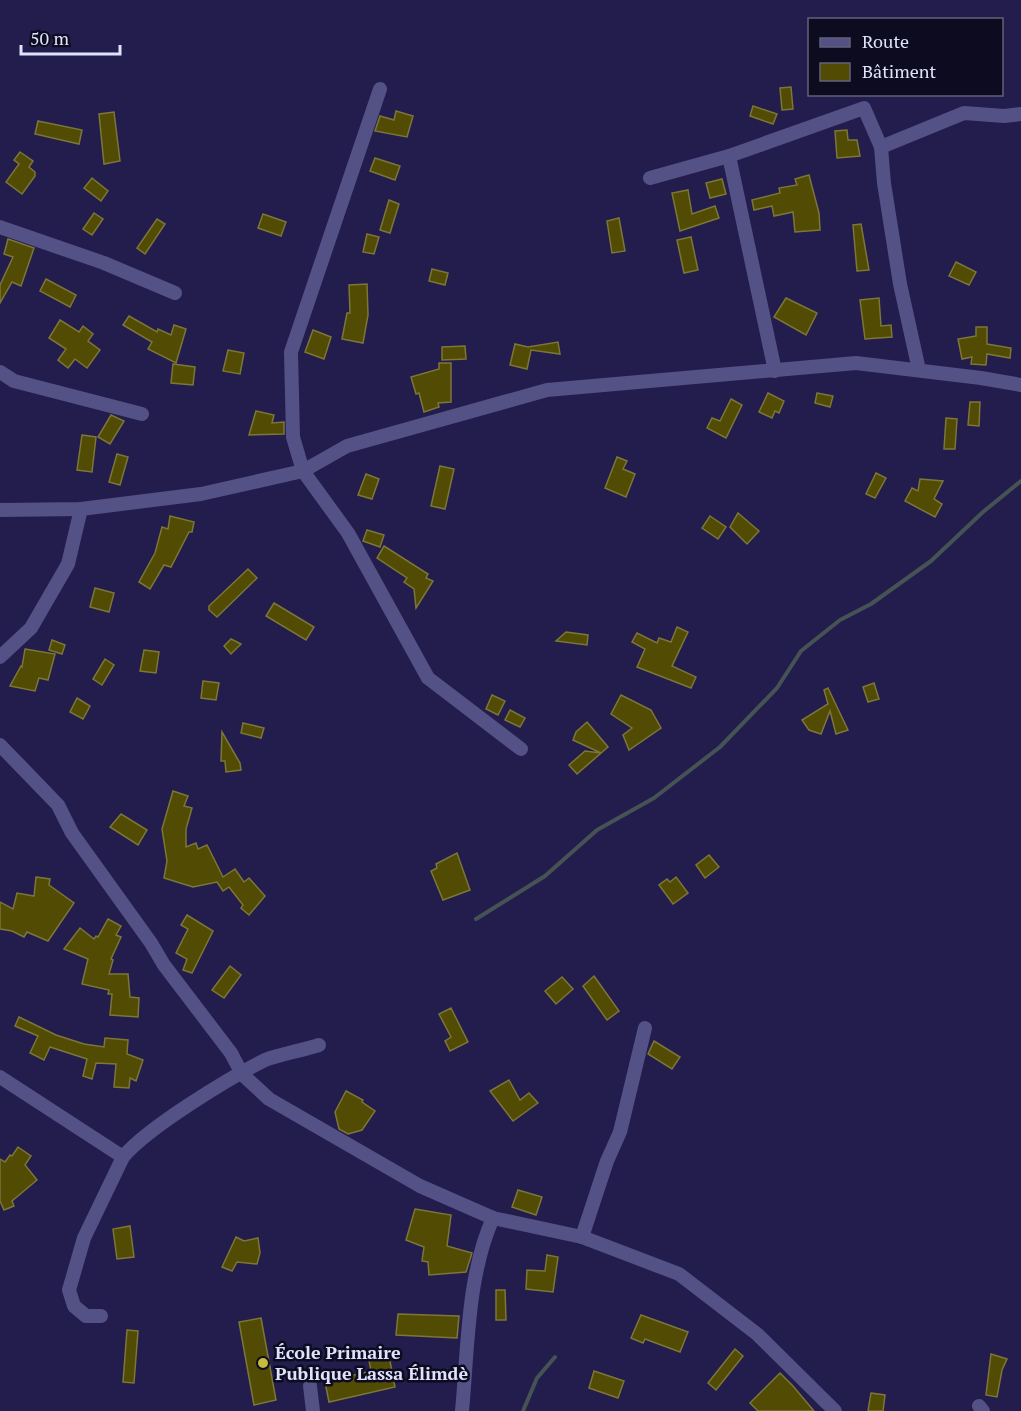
<svg xmlns="http://www.w3.org/2000/svg" width="1021" height="1411" viewBox="0 0 1021 1411" font-family="'PT Serif',serif">
<rect width="100%" height="100%" fill="#221d4c"/>
<g fill="none" stroke-linecap="round" stroke-linejoin="round">
<!-- stream -->
<g stroke="#465254" stroke-width="4">
<polyline points="476,919 545,876 597,830 654,798 720,747 777,688 801,651 840,620 871,604 931,561 983,512 1021,481"/>
<polyline points="523,1411 537,1378 555,1357"/>
</g>
</g>
<!-- building -->
<g fill="#514b04" stroke="#7c7638" stroke-width="1.5">
<polygon points="791,87 793,109 782,110 780,88"/>
<polygon points="753,106 777,114 773,124 750,116"/>
<polygon points="396,111 413,116 407,137 375,131 380,116 394,120"/>
<polygon points="114,112 120,161 104,164 99,114"/>
<polygon points="38,121 82,130 79,144 35,134"/>
<polygon points="847,130 848,140 857,140 860,156 837,158 835,131"/>
<polygon points="20,152 33,161 29,167 35,172 35,176 22,194 6,182 19,164 14,160"/>
<polygon points="375,158 400,166 395,180 370,171"/>
<polygon points="809,175 819,213 820,230 795,232 793,212 774,216 772,206 754,210 752,200 780,193 779,188 797,185 795,179"/>
<polygon points="92,178 108,191 101,201 84,188"/>
<polygon points="722,179 726,194 710,198 706,183"/>
<polygon points="688,190 692,214 715,206 719,218 680,231 672,193"/>
<polygon points="389,200 399,204 390,233 380,230"/>
<polygon points="94,213 103,219 92,235 83,229"/>
<polygon points="263,214 286,222 281,236 258,228"/>
<polygon points="619,218 625,251 612,253 607,221"/>
<polygon points="157,219 165,224 145,254 137,248"/>
<polygon points="861,224 869,270 857,271 853,225"/>
<polygon points="367,234 379,237 374,254 363,252"/>
<polygon points="691,237 698,270 684,273 677,240"/>
<polygon points="8,239 34,248 21,286 12,282 0,303 0,285 13,257 4,254"/>
<polygon points="956,262 976,272 969,285 949,276"/>
<polygon points="432,269 448,273 445,285 429,281"/>
<polygon points="46,279 76,295 70,307 40,291"/>
<polygon points="367,284 368,315 363,343 342,339 347,313 350,313 349,285"/>
<polygon points="786,298 817,313 806,335 774,317"/>
<polygon points="879,298 881,326 891,325 892,337 865,339 860,300"/>
<polygon points="129,316 157,332 158,329 171,335 174,325 186,329 176,363 148,349 152,342 123,325"/>
<polygon points="60,320 79,332 83,326 93,334 88,341 100,350 87,368 75,359 68,368 58,360 66,349 49,338"/>
<polygon points="976,327 987,327 987,344 1011,348 1010,358 987,354 986,365 971,364 972,357 962,359 958,339 976,336"/>
<polygon points="313,330 331,337 324,359 305,352"/>
<polygon points="558,342 560,354 531,350 527,369 510,365 515,344 528,347"/>
<polygon points="465,346 466,359 442,360 442,347"/>
<polygon points="228,350 244,353 240,374 223,371"/>
<polygon points="439,363 451,363 451,402 438,403 439,407 424,412 419,393 416,394 411,377 439,369"/>
<polygon points="173,364 195,367 193,385 171,383"/>
<polygon points="768,393 784,401 779,413 775,411 772,418 759,412"/>
<polygon points="817,393 833,396 830,407 815,403"/>
<polygon points="731,399 742,405 726,438 707,428 712,418 720,421"/>
<polygon points="970,402 980,402 979,426 968,425"/>
<polygon points="256,411 274,415 272,423 284,422 284,434 249,435"/>
<polygon points="111,415 124,421 110,444 98,437"/>
<polygon points="946,418 957,419 955,449 944,449"/>
<polygon points="82,435 96,437 92,472 77,470"/>
<polygon points="117,454 128,457 120,485 109,482"/>
<polygon points="617,457 627,461 623,469 635,474 626,497 605,488"/>
<polygon points="440,466 454,469 445,509 431,506"/>
<polygon points="876,473 886,478 875,498 866,494"/>
<polygon points="366,474 379,479 372,499 358,495"/>
<polygon points="920,479 943,481 934,499 942,504 935,517 905,501 912,488 918,491"/>
<polygon points="738,513 759,531 747,544 730,527"/>
<polygon points="170,516 194,522 192,532 189,532 171,567 164,565 150,589 139,582 155,553 162,527 168,529"/>
<polygon points="710,516 726,527 718,539 702,528"/>
<polygon points="367,530 384,535 380,547 363,541"/>
<polygon points="384,546 428,574 426,578 433,581 416,608 414,589 404,582 407,578 377,558"/>
<polygon points="248,569 257,578 217,617 209,610 209,606"/>
<polygon points="95,588 114,593 109,612 90,607"/>
<polygon points="274,603 314,627 306,640 266,616"/>
<polygon points="677,627 688,632 672,666 696,677 691,688 637,667 645,649 632,642 637,633 657,643 659,638 671,642"/>
<polygon points="566,632 588,635 587,645 556,641"/>
<polygon points="231,639 241,644 231,654 224,646"/>
<polygon points="52,640 65,645 62,654 49,650"/>
<polygon points="25,649 55,654 48,680 39,678 35,691 10,686 21,666 22,667"/>
<polygon points="144,650 159,652 156,673 140,671"/>
<polygon points="105,659 114,665 102,685 93,679"/>
<polygon points="203,681 219,683 216,700 201,698"/>
<polygon points="874,683 879,699 868,702 863,687"/>
<polygon points="828,688 848,730 836,734 830,711 821,734 809,730 802,720 828,704 824,690"/>
<polygon points="492,695 505,701 498,715 486,709"/>
<polygon points="621,695 651,710 661,728 629,750 623,735 632,728 611,714"/>
<polygon points="77,698 90,706 83,719 70,712"/>
<polygon points="510,710 525,718 520,727 505,720"/>
<polygon points="587,722 608,747 577,774 569,765 585,751 601,753 573,740 576,732"/>
<polygon points="243,723 264,728 261,738 241,733"/>
<polygon points="222,732 240,763 241,770 226,772 225,761 221,761"/>
<polygon points="173,791 188,796 184,806 192,808 186,829 186,847 196,843 198,849 207,845 223,877 235,869 244,882 249,878 265,896 249,915 241,908 243,905 229,887 223,891 217,882 193,887 164,878 167,861 162,829"/>
<polygon points="121,814 147,830 138,845 110,827"/>
<polygon points="457,853 470,890 443,900 431,871 437,868 436,864"/>
<polygon points="709,855 719,867 705,878 696,865"/>
<polygon points="36,877 50,879 49,885 74,903 48,941 27,932 24,937 12,931 0,929 0,902 13,909 17,893 34,896"/>
<polygon points="676,877 688,893 673,904 659,885 667,879 670,882"/>
<polygon points="187,915 213,931 192,973 183,970 187,959 176,953 188,929 181,925"/>
<polygon points="108,919 121,926 116,935 121,937 111,959 113,960 109,974 128,974 130,997 139,998 138,1017 110,1015 112,994 108,994 109,990 82,984 88,959 64,949 80,928 94,939 96,936 98,937"/>
<polygon points="230,966 241,975 224,998 212,990"/>
<polygon points="594,976 619,1011 607,1020 583,986"/>
<polygon points="562,977 573,989 556,1004 545,991"/>
<polygon points="451,1008 468,1042 450,1051 445,1041 451,1037 439,1014"/>
<polygon points="19,1017 56,1035 84,1044 104,1047 105,1038 128,1040 127,1054 143,1060 136,1081 130,1078 129,1088 114,1087 116,1064 96,1063 92,1079 83,1076 87,1059 50,1047 44,1060 30,1053 38,1036 15,1026"/>
<polygon points="654,1041 680,1057 672,1069 648,1054"/>
<polygon points="509,1080 520,1100 529,1093 538,1103 513,1121 490,1091"/>
<polygon points="346,1091 363,1100 362,1102 375,1111 362,1130 348,1134 339,1129 335,1112"/>
<polygon points="18,1147 31,1156 25,1165 37,1180 12,1201 14,1206 4,1210 0,1201 0,1159 5,1162 10,1155 12,1156"/>
<polygon points="518,1190 542,1197 536,1215 512,1207"/>
<polygon points="415,1209 451,1215 447,1246 472,1253 466,1272 429,1275 428,1262 422,1261 424,1247 406,1240"/>
<polygon points="130,1226 134,1257 117,1259 113,1229"/>
<polygon points="236,1237 244,1241 258,1238 260,1253 257,1264 237,1262 232,1271 222,1267"/>
<polygon points="547,1255 558,1257 553,1292 526,1289 527,1270 545,1271"/>
<polygon points="496,1290 505,1290 506,1320 496,1320"/>
<polygon points="398,1314 459,1316 457,1338 396,1335"/>
<polygon points="641,1315 688,1332 680,1352 645,1339 643,1343 631,1338"/>
<polygon points="261,1318 276,1400 254,1405 239,1322"/>
<polygon points="127,1330 138,1331 134,1383 123,1382"/>
<polygon points="735,1349 743,1356 716,1390 708,1383"/>
<polygon points="388,1351 395,1387 329,1402 325,1382 371,1371 368,1355"/>
<polygon points="991,1354 1007,1359 1002,1370 997,1397 986,1395"/>
<polygon points="594,1371 624,1381 618,1398 589,1388"/>
<polygon points="780,1373 793,1386 814,1411 758,1411 750,1403"/>
<polygon points="871,1393 885,1395 883,1411 868,1411"/>
</g>
<g fill="none" stroke-linecap="round" stroke-linejoin="round">
<!-- street -->
<g stroke="#535185" stroke-width="14">
<polyline points="380,89 291,352 293,437 303,471 348,533 428,678 521,749"/>
<polyline points="881,147 964,113 1004,116 1021,114"/>
<polyline points="729,156 775,371"/>
<polyline points="650,178 729,156 864,108 881,147 884,183 900,284 919,370"/>
<polyline points="0,227 104,263 175,293"/>
<polyline points="0,372 14,381 142,414"/>
<polyline points="0,510 81,509 201,494 303,471 347,446 547,390 856,363 981,378 1021,385"/>
<polyline points="0,657 31,628 68,564 81,509"/>
<polyline points="0,745 58,805 72,833 151,943 164,965 231,1053 242,1074 269,1099 420,1186 493,1218 582,1237 679,1274 757,1334 835,1411"/>
<path d="M0,1077L123,1157C147,1128 229,1078 265,1060C277,1055 304,1050 319,1045"/>
<polyline points="582,1237 607,1161 620,1132 645,1028"/>
<polyline points="101,1316 86,1316 74,1306 69,1290 84,1238 123,1157"/>
<polyline points="310,1386 313,1411"/>
<polyline points="979,1406 983,1411"/>
<path d="M462,1411C468,1348 467,1276 493,1218"/>
</g>
</g>
<!-- markers -->
<circle fill="#c7bb3c" stroke="#0d0b20" stroke-width="2" cx="263" cy="1363" r="6"/>
<g text-anchor="middle" stroke-width="5" stroke-linejoin="round" paint-order="stroke">
<!-- poi labels -->
<g font-size="18" font-weight="bold" fill="#e1e2fb" stroke="#0d0b20" text-anchor="start">
<text x="275" y="1359">École Primaire<tspan x="275" dy="21">Publique Lassa Élimdè</tspan></text>
</g>
</g>
<!-- legend -->
<rect x="808" y="18" width="195" height="78" fill="#0d0b20" stroke="#626178" stroke-width="1.5"/>
<rect x="820" y="38" width="30" height="9" fill="#535185" stroke="#626178" stroke-width="1.5"/>
<text x="862" y="48" font-size="18" fill="#e1e2fb">Route</text>
<rect x="820" y="63" width="30" height="18" fill="#514b04" stroke="#626178" stroke-width="1.5"/>
<text x="862" y="78" font-size="18" fill="#e1e2fb">Bâtiment</text>
<!-- scale -->
<path d="M21 45v9h99v-9" fill="none" stroke="#e1e2fb" stroke-width="3"/>
<text x="30" y="45" font-size="18" fill="#e1e2fb" stroke="#0d0b20" stroke-width="4.5" paint-order="stroke">50 m</text>
</svg>
